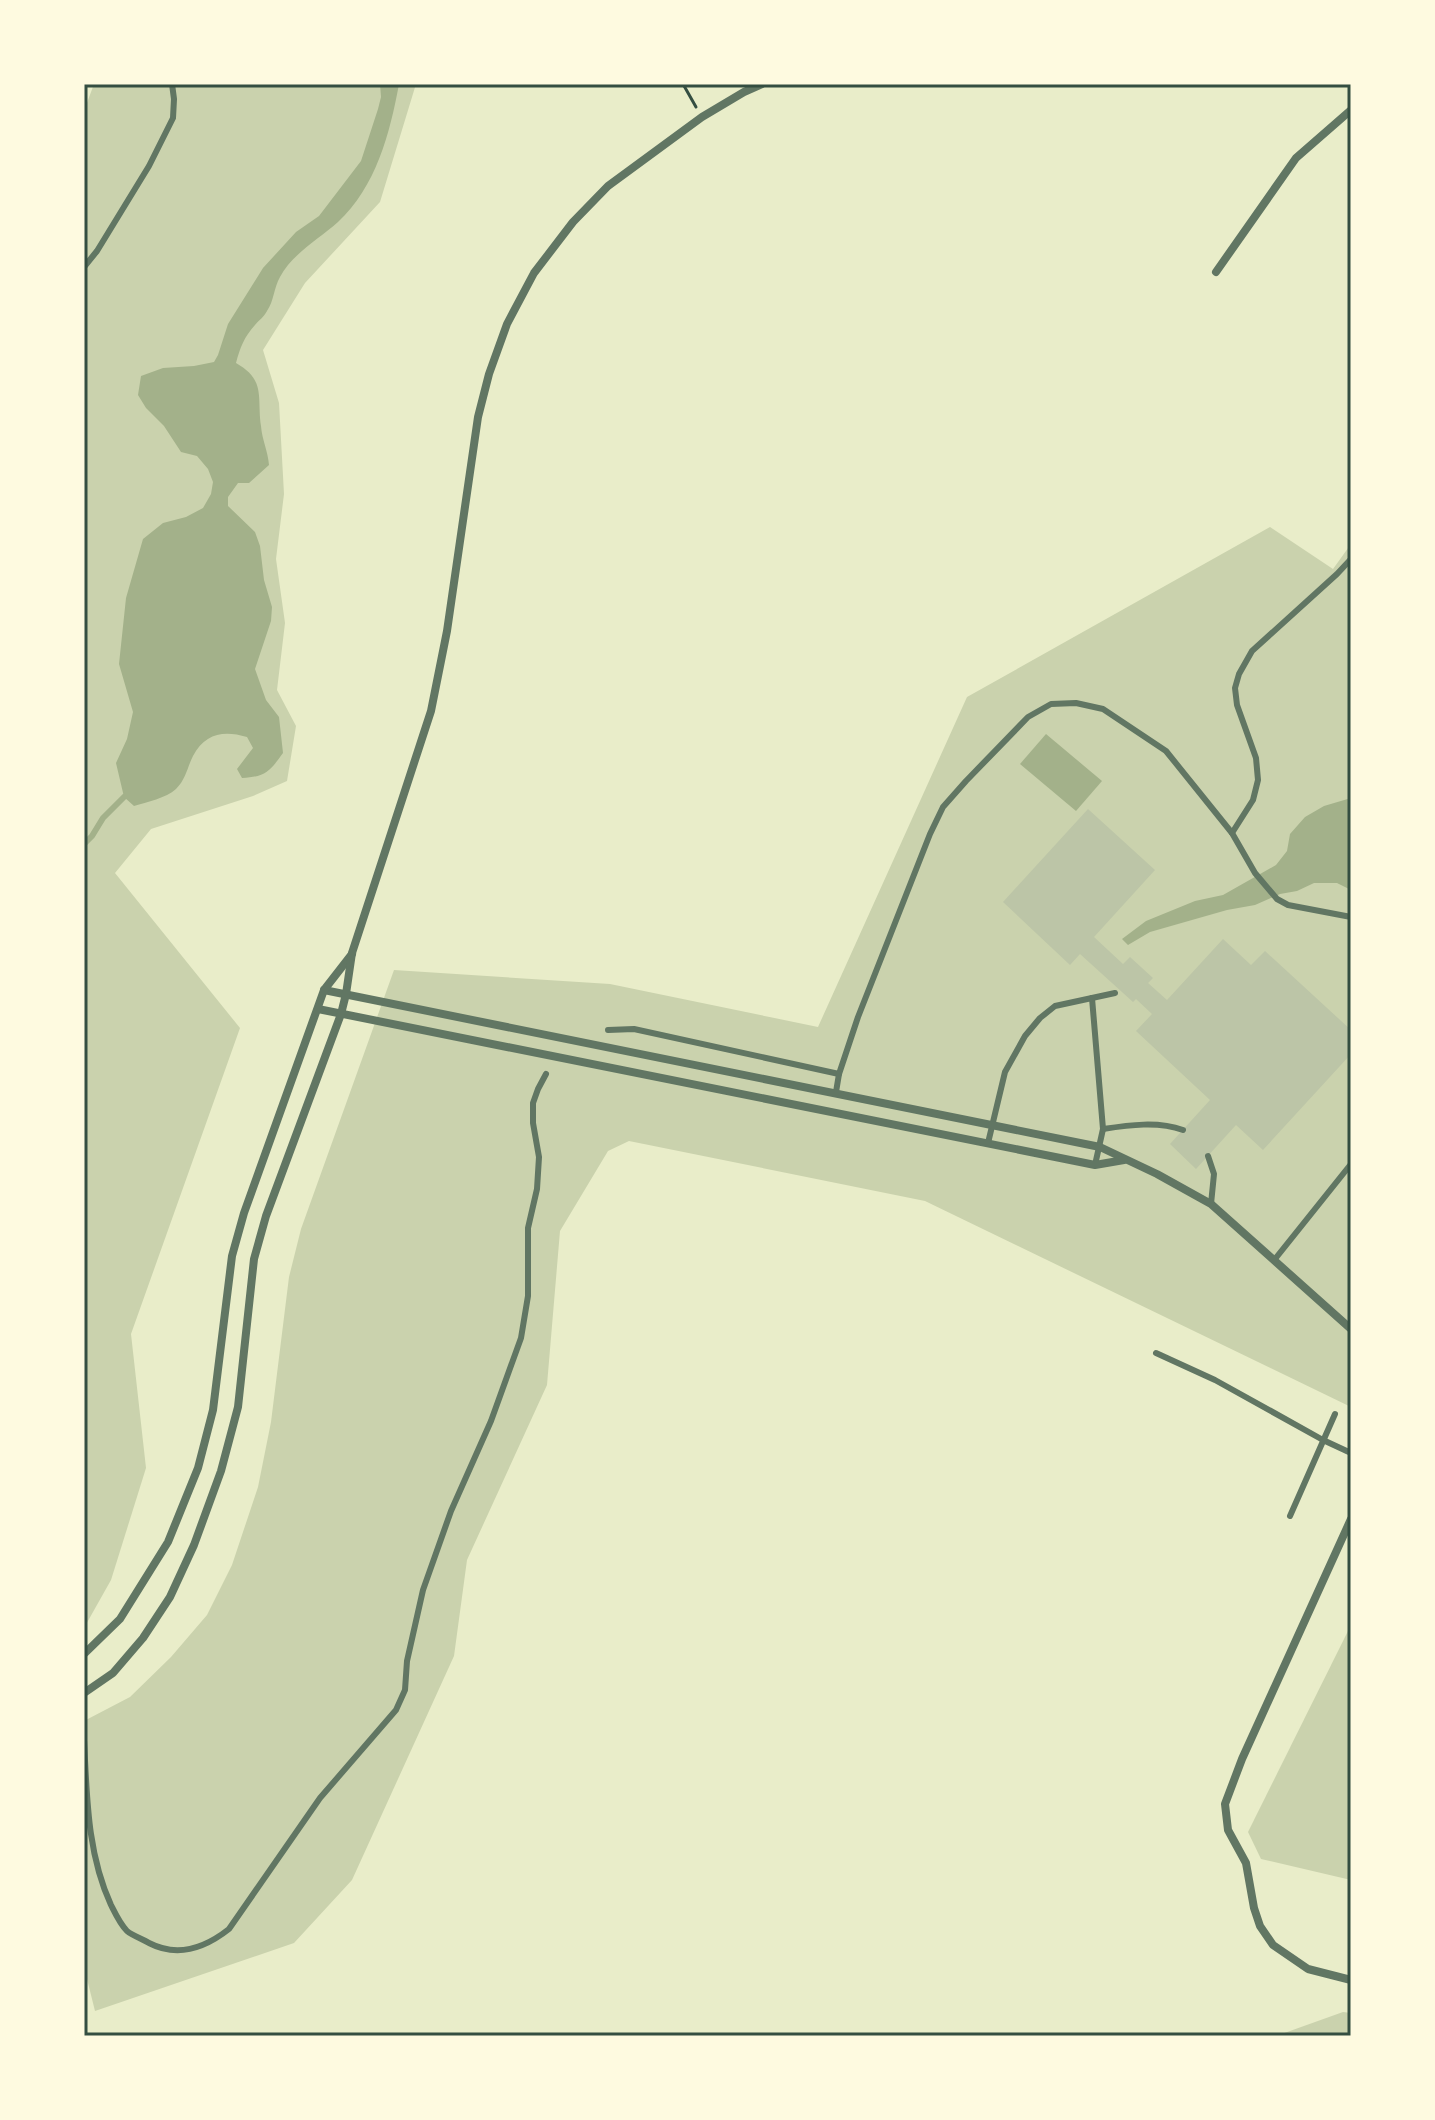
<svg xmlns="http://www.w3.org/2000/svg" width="1435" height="2120" viewBox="0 0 1435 2120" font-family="'PT Sans',sans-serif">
<rect width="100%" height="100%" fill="#e9edc9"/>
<!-- green -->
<g fill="#cad2ad">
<polygon points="94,84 416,84 380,202 305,283 263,350 279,403 284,494 276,559 285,623 277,690 296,726 287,781 253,796 151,829 115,873 240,1028 131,1334 146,1468 111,1580 84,1628 84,111"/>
<polygon points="1270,527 1333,569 1351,544 1351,1407 925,1201 629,1141 608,1151 560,1231 547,1385 467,1560 454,1656 352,1880 294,1943 95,2011 84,1967 84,1721 130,1697 171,1657 207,1615 232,1565 258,1487 271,1422 289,1277 301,1229 394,970 610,984 818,1027 967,697"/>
<polygon points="1351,1625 1351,1880 1261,1859 1248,1832"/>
<polygon points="1343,2012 1351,2013 1351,2036 1276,2036"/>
</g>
<!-- water -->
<g fill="#a3b18a">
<path d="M380,84H399C390,133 376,187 338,222C319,239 292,254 280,277C274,287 274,301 267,311C264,317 259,320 255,325C244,337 240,348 236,363C266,380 257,397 261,426C262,440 268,451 269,465L249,483H238L228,497V506L255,532L260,546L264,580L272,607L271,621L255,669L266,700L279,717L283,753C270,771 266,777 242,778L237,769L253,748L247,737C224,730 205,733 193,756C187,768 186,779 176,789C166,798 147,802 134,806L124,797L116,763L127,739L133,712L119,664L126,598L143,539L163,523L186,517L203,508L211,494L213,482L208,469L197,456L181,452L164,426L146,408L138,395L141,376L163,368L194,366L214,362L218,355L228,324L263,268L296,232L319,216L361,161L378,109L381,97Z"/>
<polygon points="1046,734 1102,781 1076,811 1020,764"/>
<polygon points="1351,798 1351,890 1337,883 1314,883 1297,891 1280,894 1255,905 1227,910 1150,932 1128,945 1122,939 1146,921 1195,901 1223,895 1276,865 1287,851 1290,834 1305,817 1324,806"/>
</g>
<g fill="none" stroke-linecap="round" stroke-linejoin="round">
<!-- stream -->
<polyline stroke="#a3b18a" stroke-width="6" points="84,844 92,836 103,818 124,797"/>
</g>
<!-- building -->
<polygon fill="#bcc5a7" points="1088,809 1155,870 1094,937 1123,964 1130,957 1153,978 1148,983 1167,1000 1223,939 1251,965 1265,951 1351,1030 1351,1054 1263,1150 1236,1125 1196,1169 1170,1144 1210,1100 1136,1031 1152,1014 1136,999 1133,1002 1080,954 1070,965 1003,902"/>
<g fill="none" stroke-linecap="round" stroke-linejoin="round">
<!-- path -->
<polyline stroke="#344e41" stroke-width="3" points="683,84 696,107"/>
<!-- service -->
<g stroke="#617663" stroke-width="6">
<polyline points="84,267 97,251 149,166 173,118 174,99 172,84"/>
<polyline points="1232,833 1253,800 1258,780 1256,758 1237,705 1235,688 1239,674 1252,651 1337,574 1351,559"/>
<polyline points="1092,998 1103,1129 1095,1165"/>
<polyline points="608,1030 634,1029 839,1074"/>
<polyline points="836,1092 839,1074 858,1017 930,834 943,807 966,781 1028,717 1051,704 1076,703 1103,709 1166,751 1232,833 1255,873 1277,899 1288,905 1351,917"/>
<path d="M1103,1129C1129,1125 1158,1121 1183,1130"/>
<polyline points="988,1143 1005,1072 1025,1036 1040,1018 1055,1006 1115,993"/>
<polyline points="1208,1156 1214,1174 1211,1204"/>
<polyline points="1275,1259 1351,1164"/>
<polyline points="1156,1353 1215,1380 1323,1440 1351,1453"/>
<polyline points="1290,1516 1335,1414"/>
<path d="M84,1740C87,1796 87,1853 111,1905C115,1913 120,1924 127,1931C133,1936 143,1939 149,1943C178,1958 205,1948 229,1929L320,1798L396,1710L405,1690L407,1661L423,1590L451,1511L491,1421L521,1338L528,1296V1228L537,1189L539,1157L533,1123V1103L538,1089L546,1074"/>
</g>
<!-- minor -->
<g stroke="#617663" stroke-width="8">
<polyline points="1216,272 1296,158 1351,110"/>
<polyline points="324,990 1100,1147 1157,1174 1211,1204 1351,1329"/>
<polyline points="318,1009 1095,1165 1124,1160"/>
<polyline points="1351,1519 1242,1759 1225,1804 1228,1830 1246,1863 1254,1908 1260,1926 1273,1945 1308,1969 1351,1980"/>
<polyline points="84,1654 120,1619 168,1542 198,1468 213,1410 232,1256 244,1213 324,990 352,954"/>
<polyline points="84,1693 113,1673 143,1638 170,1597 194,1545 221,1471 238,1407 254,1259 266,1216 341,1014 346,994 352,953 431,711 447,631 478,417 489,374 507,324 534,273 573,222 608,186 702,117 744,92 762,84"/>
</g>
</g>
<!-- border -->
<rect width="1435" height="2120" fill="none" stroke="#fefae0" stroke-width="172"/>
<rect x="86" y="86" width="1263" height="1948" fill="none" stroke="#344e41" stroke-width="3"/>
</svg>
